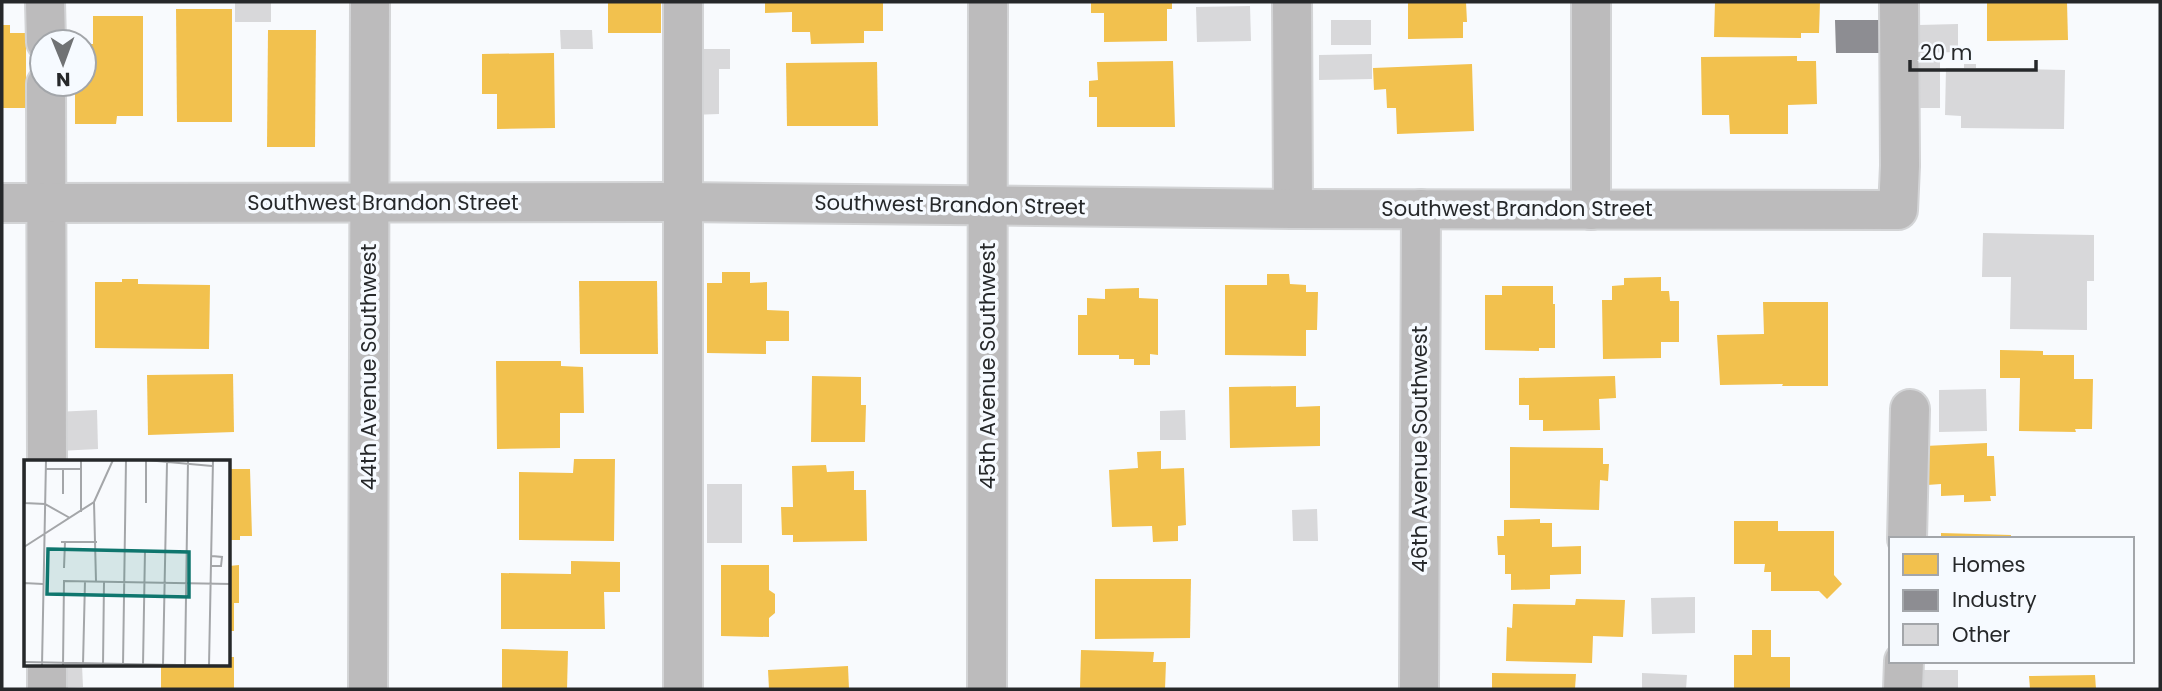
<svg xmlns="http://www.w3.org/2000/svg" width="2162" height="691" viewBox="0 0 2162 691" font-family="Poppins,sans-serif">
<rect width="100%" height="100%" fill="#f8fafd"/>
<!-- homes -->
<g fill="#f2c14e">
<rect x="608" y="2" width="53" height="31"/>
<polygon points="765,2 883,2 883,31 864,31 864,43 811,44 810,32 792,32 792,12 765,13"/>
<polygon points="1091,2 1172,2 1172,9 1167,9 1167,41 1104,42 1104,13 1091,13"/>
<polygon points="1408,2 1466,2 1467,22 1463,22 1463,38 1408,39"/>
<polygon points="1715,2 1820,2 1819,33 1801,33 1801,38 1714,37"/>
<polygon points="1987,2 2067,2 2068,40 1987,41"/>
<polygon points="176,9 232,9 232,122 177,122"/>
<polygon points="93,16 143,16 143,116 117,116 116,124 75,124 75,84 84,84 84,44 93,44"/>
<polygon points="2,25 10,25 10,33 26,33 26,108 2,108"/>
<polygon points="268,30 316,30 315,147 267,147"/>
<polygon points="554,53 555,128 497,129 497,94 482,94 482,54"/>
<polygon points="1797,56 1797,61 1816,61 1817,104 1788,105 1788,134 1730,134 1729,115 1702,115 1701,57"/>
<polygon points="1173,61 1175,127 1097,127 1097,97 1089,97 1089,81 1098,80 1097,62"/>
<polygon points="877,62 878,126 787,126 786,63"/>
<polygon points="1472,64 1474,131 1397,134 1396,108 1387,108 1386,89 1374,90 1373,68"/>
<polygon points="722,272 750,272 750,283 767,282 767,310 789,311 789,341 766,341 766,354 707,353 707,283 722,283"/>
<polygon points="1267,274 1289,274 1290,284 1306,285 1306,292 1318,292 1317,330 1306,330 1306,356 1225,355 1225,285 1267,285"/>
<polygon points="1661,277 1661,291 1669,291 1670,301 1679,301 1679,342 1661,342 1661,358 1603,359 1602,300 1612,300 1612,286 1624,285 1624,278"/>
<polygon points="122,279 138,279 138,284 210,285 209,349 95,348 95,282 122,282"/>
<polygon points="579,281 657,281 658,354 580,354"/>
<polygon points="1502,286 1553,286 1553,304 1555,304 1555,348 1539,348 1539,351 1485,350 1485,295 1502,295"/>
<polygon points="1139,288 1139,298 1158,299 1158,355 1150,354 1150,365 1134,365 1134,359 1119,359 1119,355 1078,355 1078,315 1087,315 1087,298 1105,299 1105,289"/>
<polygon points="1763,302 1828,302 1828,386 1782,386 1783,384 1720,385 1717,335 1764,334"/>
<polygon points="2000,350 2043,351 2043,355 2074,355 2074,379 2093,379 2092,429 2075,429 2076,432 2019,431 2020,378 2000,378"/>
<polygon points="496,361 561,361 561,366 583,367 584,413 560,413 560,448 497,449"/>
<polygon points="233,374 234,432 148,435 147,375"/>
<polygon points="812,376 861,377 861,405 866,405 865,442 811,442"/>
<polygon points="1615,376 1616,398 1599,399 1600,430 1543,431 1543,420 1529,420 1529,405 1519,405 1519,378"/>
<polygon points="1296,386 1296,407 1320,406 1320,446 1230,448 1229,387"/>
<polygon points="1987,443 1987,456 1994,456 1996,496 1990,496 1991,501 1964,502 1964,495 1941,496 1941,484 1927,485 1925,446"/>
<polygon points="1510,447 1603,448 1603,464 1609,464 1608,481 1600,480 1599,510 1510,508"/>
<polygon points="1161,451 1161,469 1184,468 1186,525 1178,526 1178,541 1153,542 1152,526 1112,527 1109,470 1138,468 1137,452"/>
<polygon points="574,459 615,459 614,541 519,540 519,472 573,473"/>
<polygon points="826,465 827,472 854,471 854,490 866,490 867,541 793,542 793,535 782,535 781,507 793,507 792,466"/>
<polygon points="229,469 250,469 252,536 240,536 240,540 229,540"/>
<polygon points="1540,519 1540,523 1552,523 1552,547 1581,546 1581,574 1550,575 1550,589 1511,590 1511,574 1505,574 1505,555 1498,555 1497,536 1504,536 1504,520"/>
<polygon points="1734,521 1778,521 1778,531 1834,531 1834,575 1842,584 1827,599 1819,591 1771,591 1771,572 1764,572 1765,564 1734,564"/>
<polygon points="1941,533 2011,535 2011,539 1941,539"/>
<polygon points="571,561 620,562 620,592 604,592 605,629 501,629 501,573 571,574"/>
<polygon points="239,565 239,603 234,603 234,631 229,631 229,566"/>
<polygon points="721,565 769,565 769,590 775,594 775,613 769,618 769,637 721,636"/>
<polygon points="1095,579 1191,579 1190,638 1095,639"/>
<polygon points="1576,599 1625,600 1623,637 1593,636 1592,663 1506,661 1507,627 1512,628 1513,604 1575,605"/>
<polygon points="1752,630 1771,630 1771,657 1790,657 1790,689 1734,689 1734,655 1752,655"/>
<polygon points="502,649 568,651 567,689 502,689"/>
<polygon points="1081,650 1154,652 1153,662 1166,662 1165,689 1080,689"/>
<polygon points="229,657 234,657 234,689 161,689 161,665 229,665"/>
<polygon points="848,666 849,689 769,689 768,670"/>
<polygon points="1492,673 1576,674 1575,689 1492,689"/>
<polygon points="2095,675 2096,689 2030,689 2029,676"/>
</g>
<!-- industry -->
<polygon fill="#8d8d92" points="1835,20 1885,20 1885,53 1836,53"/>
<!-- building -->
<g fill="#d8d8da">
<rect x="235" y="2" width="36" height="20"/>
<polygon points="1250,6 1251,41 1197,42 1196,7"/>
<rect x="1331" y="20" width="40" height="25"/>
<polygon points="1958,24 1958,52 1919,53 1919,25"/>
<polygon points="560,30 592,30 593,49 561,49"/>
<polygon points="691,49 730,49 730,69 719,69 719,114 691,115"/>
<polygon points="1372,54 1372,79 1319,80 1319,55"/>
<rect x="1908" y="56" width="32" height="52"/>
<polygon points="1964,64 1976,64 1976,68 2065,70 2064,129 1961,128 1961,116 1945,115 1946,68 1964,68"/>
<polygon points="1983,233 2094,235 2094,281 2087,281 2087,330 2010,329 2011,277 1982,277"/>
<polygon points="1986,389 1987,431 1939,432 1939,390"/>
<polygon points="97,410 98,449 58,451 56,412"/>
<polygon points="1185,410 1186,440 1160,440 1160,411"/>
<rect x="707" y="484" width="35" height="59"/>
<polygon points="1317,509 1318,541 1293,541 1292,510"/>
<polygon points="1695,597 1695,633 1652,634 1651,598"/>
<polygon points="56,665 82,665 83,687 57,688"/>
<rect x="1913" y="670" width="45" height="19"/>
<polygon points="1642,673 1687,675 1686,689 1642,689"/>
</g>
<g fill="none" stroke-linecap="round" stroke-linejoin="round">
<defs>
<g id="minor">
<polyline points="45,2 46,42"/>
<polyline points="1292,2 1293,209"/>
<polyline points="1591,2 1591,210"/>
<polyline points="46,84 47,462"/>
<polyline points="2,203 683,202 1293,209 1898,210 1900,166 1899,2"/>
<polyline points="1907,539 1910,409"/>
<polyline points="47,689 47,665"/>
<polyline points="368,689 370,2"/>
<polyline points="683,689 683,2"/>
<polyline points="987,689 988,2"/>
<polyline points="1419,689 1421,209"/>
<polyline points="1903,689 1904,661"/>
</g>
</defs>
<!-- minor casing -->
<use href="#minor" stroke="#d3d4d6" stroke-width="42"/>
<!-- minor -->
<use href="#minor" stroke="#bcbbbc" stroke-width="38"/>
</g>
<g text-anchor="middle" stroke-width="7" stroke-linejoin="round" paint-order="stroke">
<!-- street labels -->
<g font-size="21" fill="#26282a" stroke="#f6faff">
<text x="383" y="210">Southwest Brandon Street</text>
<text transform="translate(950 205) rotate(1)" y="7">Southwest Brandon Street</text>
<text x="1517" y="216">Southwest Brandon Street</text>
<text transform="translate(988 366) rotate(-90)" y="7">45th Avenue Southwest</text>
<text transform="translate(369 367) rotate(-90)" y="7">44th Avenue Southwest</text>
<text transform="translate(1420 449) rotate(-90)" y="7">46th Avenue Southwest</text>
</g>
</g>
<!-- overview -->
<g transform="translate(24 460)">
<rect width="206" height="206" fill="#f8fafd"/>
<path fill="none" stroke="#a4a6a9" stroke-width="2" d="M122,0L188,6M22,9H57M39,34V9M70,42L72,121M0,43L21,44L46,58M1,43V0M122,43V0M57,52V0M37,82H73M0,87L70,42L89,0M187,106H197L198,97L188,96M40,108L41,82M0,128V123L19,124M0,202L205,206M59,204L61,121M79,205L80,122M119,205L121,90M139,205L143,3M18,206L22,0M39,206L40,121L207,124M99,206L102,0M161,206L164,1M185,206L189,0"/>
<path fill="#0f766e" fill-opacity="0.15" stroke="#0f766e" stroke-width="3.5" d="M24,89L165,92V137L23,134Z"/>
<rect width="206" height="206" fill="none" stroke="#26282a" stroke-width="3.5"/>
</g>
<!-- border -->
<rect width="2162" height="691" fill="none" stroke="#26282a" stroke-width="7"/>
<!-- legend -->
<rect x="1889" y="537" width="245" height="126" fill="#f6faff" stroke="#a3a6aa" stroke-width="2"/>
<rect x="1903" y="554" width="35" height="21" fill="#f2c14e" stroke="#a3a6aa" stroke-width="2"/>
<text x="1952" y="572" font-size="21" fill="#26282a">Homes</text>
<rect x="1903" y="590" width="35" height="21" fill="#8d8d92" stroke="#a3a6aa" stroke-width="2"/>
<text x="1952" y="607" font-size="21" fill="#26282a">Industry</text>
<rect x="1903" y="624" width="35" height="21" fill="#d8d8da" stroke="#a3a6aa" stroke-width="2"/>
<text x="1952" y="642" font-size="21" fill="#26282a">Other</text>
<!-- north arrow -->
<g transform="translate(63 63) rotate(179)"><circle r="33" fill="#f6faff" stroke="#a3a6aa" stroke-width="2"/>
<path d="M0-5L12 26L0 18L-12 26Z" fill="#707274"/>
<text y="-10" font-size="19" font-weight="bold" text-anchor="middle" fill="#26282a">N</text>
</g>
<!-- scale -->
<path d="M1910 60v10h126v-10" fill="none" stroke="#26282a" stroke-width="3.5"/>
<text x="1920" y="60" font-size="21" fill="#26282a" stroke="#f6faff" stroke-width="5" paint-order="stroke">20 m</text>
</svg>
